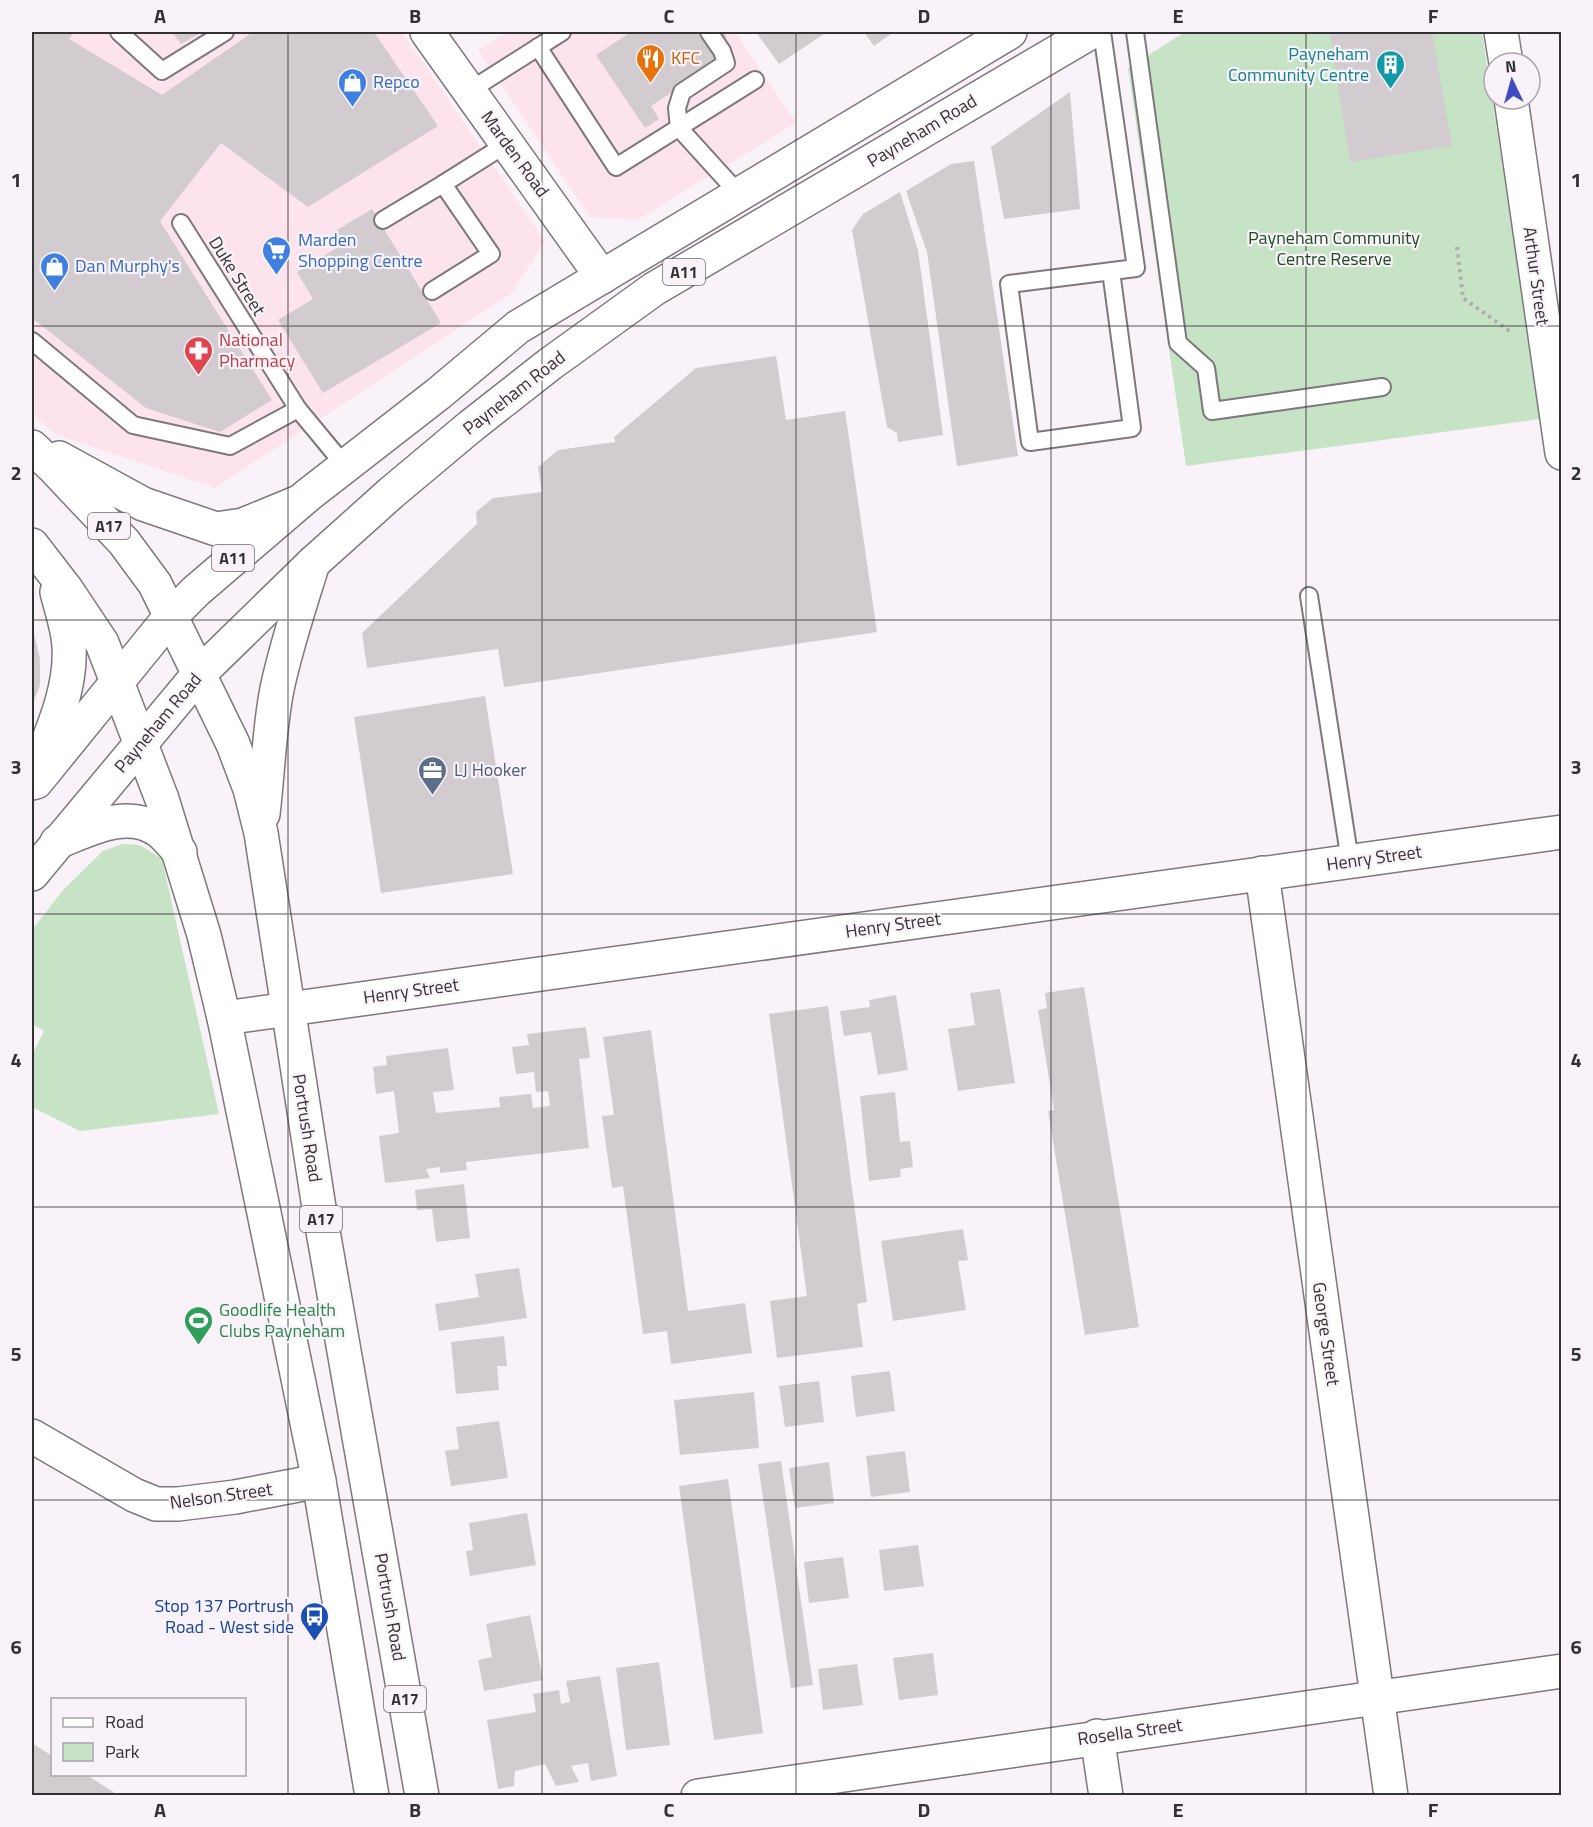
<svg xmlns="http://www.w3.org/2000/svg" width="1593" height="1827" viewBox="0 0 1593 1827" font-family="'Titillium Web',sans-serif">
<rect width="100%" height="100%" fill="#f9f3f9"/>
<!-- commercial -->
<g fill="#fde3eb">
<polygon points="32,32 402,32 545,241 512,293 215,488 57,435 32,414"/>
<polygon points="509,32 735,32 796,123 637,220 590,217 478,50"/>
</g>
<!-- green -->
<g fill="#c6e3c6">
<polygon points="1185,32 1482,32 1541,419 1186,466 1128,68"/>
<polygon points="122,844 140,845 162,859 219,1114 80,1131 32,1107 32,1055 44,1031 32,1024 32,930 63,890 103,851"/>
</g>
<!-- building -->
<g fill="#d2ccd1">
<polygon points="32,32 74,32 69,39 162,95 253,32 374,32 438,126 308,207 221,143 160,221 272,400 220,432 146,408 32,318"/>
<polygon points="172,32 202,32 181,44"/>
<polygon points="631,32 723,32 727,37 710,49 717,62 651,106 659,119 645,128 596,55"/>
<polygon points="756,32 827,32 779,64"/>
<polygon points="864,32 894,32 874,46"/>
<polygon points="1330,32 1432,32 1452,146 1350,162"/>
<polygon points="1070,92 1080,209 1004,219 991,147"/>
<polygon points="974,161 1018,456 957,466 927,252 906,191 951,164"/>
<polygon points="900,192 918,250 943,435 898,442 897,433 887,427 852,230 863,214"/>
<polygon points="372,209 441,323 323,393 278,320 313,299 297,272 340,246 332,233"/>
<polygon points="776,356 786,420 845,411 877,632 504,687 498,649 367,668 362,633 477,524 476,512 493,498 542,492 538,467 558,450 615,442 614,437 696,368"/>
<polygon points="32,625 40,659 40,685 32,706"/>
<polygon points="485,696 513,874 381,893 354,717"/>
<polygon points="1084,987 1139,1327 1085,1335 1048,1111 1054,1110 1038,1010 1047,1008 1045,993"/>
<polygon points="1000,989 1015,1083 958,1091 948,1029 975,1025 970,993"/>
<polygon points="896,995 908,1070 878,1075 871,1032 844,1036 840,1011 870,1007 869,1000"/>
<polygon points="828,1006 867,1302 857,1304 863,1347 777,1358 770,1301 807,1296 769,1014"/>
<polygon points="586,1027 590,1058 579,1059 589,1148 466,1162 467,1170 440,1173 440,1167 426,1169 430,1178 385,1183 379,1136 399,1133 394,1091 376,1094 373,1067 387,1065 386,1056 448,1048 454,1090 433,1092 436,1113 500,1107 499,1097 531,1094 533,1108 550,1106 548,1091 536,1092 534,1072 516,1074 512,1047 529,1045 527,1034"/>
<polygon points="651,1030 688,1311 745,1303 752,1353 671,1364 667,1331 643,1334 623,1186 612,1188 602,1116 614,1115 603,1037"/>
<polygon points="895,1092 900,1142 910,1141 913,1167 900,1169 901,1177 869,1181 860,1096"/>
<polygon points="464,1184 470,1238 436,1242 432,1209 417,1210 415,1190"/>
<polygon points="963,1229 968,1260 958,1261 966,1310 893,1321 881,1241"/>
<polygon points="519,1268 527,1318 439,1331 435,1304 479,1297 475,1274"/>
<polygon points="504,1336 507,1366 497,1366 499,1390 456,1394 451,1342"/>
<polygon points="890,1371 895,1411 856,1417 851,1376"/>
<polygon points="819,1381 824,1422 785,1427 779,1386"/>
<polygon points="754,1392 759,1448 680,1455 674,1400"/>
<polygon points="499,1421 508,1478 451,1486 445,1451 459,1449 456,1427"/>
<polygon points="905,1451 910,1492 871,1497 866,1456"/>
<polygon points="781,1461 813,1685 791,1688 758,1464"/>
<polygon points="829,1462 834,1503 795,1508 789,1468"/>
<polygon points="728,1479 763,1733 714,1740 679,1486"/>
<polygon points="527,1513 536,1565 470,1576 466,1551 473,1550 469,1523"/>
<polygon points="918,1545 924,1586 884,1591 879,1550"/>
<polygon points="843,1557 849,1598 809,1603 804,1562"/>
<polygon points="530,1615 543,1680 484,1691 478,1660 492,1657 486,1624"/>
<polygon points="933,1653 938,1695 899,1700 893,1658"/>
<polygon points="659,1662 670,1745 626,1750 616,1668"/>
<polygon points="857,1664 863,1705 823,1710 818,1669"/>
<polygon points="600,1676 617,1776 591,1781 588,1763 571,1766 579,1782 556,1786 545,1764 515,1771 514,1786 498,1789 487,1720 536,1712 533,1694 559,1690 561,1704 570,1702 566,1681"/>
<polygon points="32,1743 52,1756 52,1774 85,1774 120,1796 32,1796"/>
</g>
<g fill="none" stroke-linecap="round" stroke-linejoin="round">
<defs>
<g id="service">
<polyline points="119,32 162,71 225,32"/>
<polyline points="709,32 722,51 726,63 682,92 677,108 679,128 739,194"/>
<polyline points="1102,32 1136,268 1009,284 1030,442 1132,428 1111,271"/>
<polyline points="1135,32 1178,343 1206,368 1212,411 1382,387"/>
<polyline points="538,47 616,167 755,80"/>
<polyline points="469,91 562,32"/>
<polyline points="383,220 443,184"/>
<polyline points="181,223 298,409"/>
<polyline points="432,291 491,254 443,184 508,143"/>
<polyline points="32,341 133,425 230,446 298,409 346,467"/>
<polyline points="1309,596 1350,861"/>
</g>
<g id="minor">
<polyline points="427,32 602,277"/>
<polyline points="1501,32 1506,63"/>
<polyline points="1511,99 1562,453"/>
<polyline points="1262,873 1391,1796"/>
<polyline points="224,1018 1562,832"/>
<polyline points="32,1436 134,1495 156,1504 178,1504 235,1497 319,1481"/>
<polyline points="1097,1736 1106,1796"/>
<polyline points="698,1796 1562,1671"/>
</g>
<g id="primary">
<polyline points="36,782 170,617 196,591 308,495 438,394 518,327 1010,32"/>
<polyline points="32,874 198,675 313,563 391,493 471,426 550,364 654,289 1091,32"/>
</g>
<g id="trunk">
<polyline points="32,447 53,467 124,542 155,584 233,744 250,789 261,833 320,1214 422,1796"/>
<polyline points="59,458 143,504 216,529 243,525 299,502"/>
<polyline points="32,545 66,589 102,643 162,799 204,935 224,1018 319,1481 372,1796"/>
<path d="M32,783C48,739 72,693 69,646C68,627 61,609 57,592"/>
<path d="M263,814C268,772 269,730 277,689C286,646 300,605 313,563"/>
<path d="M57,842C87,831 125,809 156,829C165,834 172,845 180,852"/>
</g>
</defs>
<!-- service casing -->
<use href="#service" stroke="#7d787d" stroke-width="20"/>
<!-- minor casing -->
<use href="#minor" stroke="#7d787d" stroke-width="36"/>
<!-- primary casing -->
<use href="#primary" stroke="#7d787d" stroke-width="36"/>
<!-- trunk casing -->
<use href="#trunk" stroke="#7d787d" stroke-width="36"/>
<!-- path -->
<polyline stroke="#afabaf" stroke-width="4" stroke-dasharray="3 4.5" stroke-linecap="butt" points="1457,247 1463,298 1511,332"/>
<!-- service -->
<use href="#service" stroke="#fff" stroke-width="16"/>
<!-- minor -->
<use href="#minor" stroke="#fff" stroke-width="33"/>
<!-- primary -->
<use href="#primary" stroke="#fff" stroke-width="33"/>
<!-- trunk -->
<use href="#trunk" stroke="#fff" stroke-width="33"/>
</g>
<!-- grid -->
<path fill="none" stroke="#333133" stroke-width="1.5" stroke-opacity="0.55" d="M288,32V1796M542,32V1796M796,32V1796M1051,32V1796M1306,32V1796M32,326H1562M32,620H1562M32,914H1562M32,1207H1562M32,1500H1562"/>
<!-- icons -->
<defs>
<symbol id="restaurant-pin" viewBox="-11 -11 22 30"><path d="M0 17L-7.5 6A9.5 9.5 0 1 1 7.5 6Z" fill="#e8710a" stroke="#f9f3f9"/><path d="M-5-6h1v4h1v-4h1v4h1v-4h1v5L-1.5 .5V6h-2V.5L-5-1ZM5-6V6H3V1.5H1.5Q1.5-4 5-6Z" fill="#fff"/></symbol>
<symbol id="building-pin" viewBox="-11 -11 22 30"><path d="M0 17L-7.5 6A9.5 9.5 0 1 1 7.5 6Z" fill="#0f9aa8" stroke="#f9f3f9"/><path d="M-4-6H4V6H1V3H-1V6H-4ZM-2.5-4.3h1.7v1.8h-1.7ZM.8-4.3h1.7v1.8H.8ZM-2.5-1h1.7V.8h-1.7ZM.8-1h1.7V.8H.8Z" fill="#fff"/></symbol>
<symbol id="shop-pin" viewBox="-11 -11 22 30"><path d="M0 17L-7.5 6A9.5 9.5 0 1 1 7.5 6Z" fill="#3f7fe0" stroke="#f9f3f9"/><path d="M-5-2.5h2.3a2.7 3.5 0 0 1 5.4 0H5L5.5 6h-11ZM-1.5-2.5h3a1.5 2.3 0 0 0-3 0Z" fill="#fff"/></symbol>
<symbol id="supermarket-pin" viewBox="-11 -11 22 30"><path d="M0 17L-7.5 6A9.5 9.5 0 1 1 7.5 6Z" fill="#3f7fe0" stroke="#f9f3f9"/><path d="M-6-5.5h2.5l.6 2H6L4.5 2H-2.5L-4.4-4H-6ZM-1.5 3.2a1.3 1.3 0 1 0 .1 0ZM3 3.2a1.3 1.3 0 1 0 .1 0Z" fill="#fff"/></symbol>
<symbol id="pharmacy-pin" viewBox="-11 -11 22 30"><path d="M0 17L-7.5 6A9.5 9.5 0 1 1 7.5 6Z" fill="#e0444e" stroke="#f9f3f9"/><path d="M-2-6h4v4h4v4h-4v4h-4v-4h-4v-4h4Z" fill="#fff"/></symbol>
<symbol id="office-pin" viewBox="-11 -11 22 30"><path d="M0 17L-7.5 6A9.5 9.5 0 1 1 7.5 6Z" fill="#5c6f8a" stroke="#f9f3f9"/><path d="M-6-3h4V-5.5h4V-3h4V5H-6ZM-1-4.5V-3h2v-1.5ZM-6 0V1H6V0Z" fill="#fff"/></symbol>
<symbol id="stadium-pin" viewBox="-11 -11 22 30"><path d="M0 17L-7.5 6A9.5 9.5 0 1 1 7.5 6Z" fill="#2e9e5b" stroke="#f9f3f9"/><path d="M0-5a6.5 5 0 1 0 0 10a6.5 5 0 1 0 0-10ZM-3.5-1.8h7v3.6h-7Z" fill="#fff"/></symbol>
<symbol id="bus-pin" viewBox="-11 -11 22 30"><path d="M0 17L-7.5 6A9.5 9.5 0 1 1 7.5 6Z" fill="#1a4fb4" stroke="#f9f3f9"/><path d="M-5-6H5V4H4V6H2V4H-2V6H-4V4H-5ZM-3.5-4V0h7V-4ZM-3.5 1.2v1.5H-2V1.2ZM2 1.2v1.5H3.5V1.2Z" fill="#fff"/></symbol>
</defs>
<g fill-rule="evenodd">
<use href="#restaurant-pin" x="634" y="42" width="33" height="45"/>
<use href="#building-pin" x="1374" y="48" width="33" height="45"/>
<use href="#shop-pin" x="336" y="66" width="33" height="45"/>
<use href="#supermarket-pin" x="260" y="234" width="33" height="45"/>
<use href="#shop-pin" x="38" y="250" width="33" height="45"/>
<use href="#pharmacy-pin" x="182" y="334" width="33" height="45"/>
<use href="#office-pin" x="416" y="754" width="33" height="45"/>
<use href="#stadium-pin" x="182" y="1304" width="33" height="45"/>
<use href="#bus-pin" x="298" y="1600" width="33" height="45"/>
</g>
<g text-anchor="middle" stroke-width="4.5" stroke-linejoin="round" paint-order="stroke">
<!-- shield labels -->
<g fill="#f9f3f9" stroke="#6e6b6e" stroke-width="1.5">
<rect x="663" y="259" width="42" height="26" rx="4.5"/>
<rect x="88" y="513" width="42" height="26" rx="4.5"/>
<rect x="212" y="545" width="42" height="26" rx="4.5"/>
<rect x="300" y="1206" width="42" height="26" rx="4.5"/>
<rect x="384" y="1686" width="42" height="26" rx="4.5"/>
</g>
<g font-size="16" font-weight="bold" fill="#333133">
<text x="684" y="278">A11</text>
<text x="109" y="532">A17</text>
<text x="233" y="564">A11</text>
<text x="321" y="1225">A17</text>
<text x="405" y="1705">A17</text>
</g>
<!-- culture labels -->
<g font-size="18" fill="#0d838f" stroke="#f9f3f9" text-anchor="end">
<text x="1369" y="60">Payneham<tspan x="1369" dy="21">Community Centre</tspan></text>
</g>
<!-- food labels -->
<g font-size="18" fill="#c56008" stroke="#f9f3f9" text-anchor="start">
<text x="671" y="64">KFC</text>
</g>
<!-- shop labels -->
<g font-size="18" fill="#366cbe" stroke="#f9f3f9" text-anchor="start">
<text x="373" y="88">Repco</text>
<text x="298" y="246">Marden<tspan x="298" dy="21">Shopping Centre</tspan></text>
<text x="75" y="272">Dan Murphy's</text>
</g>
<!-- street labels -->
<g font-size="18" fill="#333133" stroke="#f9f3f9">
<text transform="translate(922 131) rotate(-31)" y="6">Payneham Road</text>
<text transform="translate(515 154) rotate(54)" y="6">Marden Road</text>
<text transform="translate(237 276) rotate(58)" y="6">Duke Street</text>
<text transform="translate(1536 276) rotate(82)" y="6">Arthur Street</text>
<text transform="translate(514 393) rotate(-38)" y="6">Payneham Road</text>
<text transform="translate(158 723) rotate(-50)" y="6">Payneham Road</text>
<text transform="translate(1374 858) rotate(-8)" y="6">Henry Street</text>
<text transform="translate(893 925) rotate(-8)" y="6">Henry Street</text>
<text transform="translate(411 991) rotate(-8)" y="6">Henry Street</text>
<text transform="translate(307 1128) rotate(81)" y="6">Portrush Road</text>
<text transform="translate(1326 1334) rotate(82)" y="6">George Street</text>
<text transform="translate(221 1496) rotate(-8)" y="6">Nelson Street</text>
<text transform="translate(390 1607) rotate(80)" y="6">Portrush Road</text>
<text transform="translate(1130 1732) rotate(-8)" y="6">Rosella Street</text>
</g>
<!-- park labels -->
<g font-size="18" fill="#1d4c22" stroke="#f9f3f9">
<text x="1334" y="244">Payneham Community<tspan x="1334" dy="21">Centre Reserve</tspan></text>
</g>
<!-- health labels -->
<g font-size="18" fill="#be3a42" stroke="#f9f3f9" text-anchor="start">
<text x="219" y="346">National<tspan x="219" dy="21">Pharmacy</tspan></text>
</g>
<!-- service labels -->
<g font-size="18" fill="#4e5e75" stroke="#f9f3f9" text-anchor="start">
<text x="454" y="776">LJ Hooker</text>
</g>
<!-- leisure labels -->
<g font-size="18" fill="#27864d" stroke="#f9f3f9" text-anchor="start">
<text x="219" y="1316">Goodlife Health<tspan x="219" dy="21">Clubs Payneham</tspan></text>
</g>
<!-- transit labels -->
<g font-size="18" fill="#164399" stroke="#f9f3f9" text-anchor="end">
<text x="294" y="1612">Stop 137 Portrush<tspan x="294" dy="21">Road - West side</tspan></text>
</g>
</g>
<!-- border -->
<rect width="1593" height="1827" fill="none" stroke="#f9f3f9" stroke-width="66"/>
<!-- legend -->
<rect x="51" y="1698" width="195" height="78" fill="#f9f3f9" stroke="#aaa5aa" stroke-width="1.5"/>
<rect x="63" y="1718" width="30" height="9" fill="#ffffff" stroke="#aaa5aa" stroke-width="1.5"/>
<text x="105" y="1728" font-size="18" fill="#333133">Road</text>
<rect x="63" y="1743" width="30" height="18" fill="#c6e3c6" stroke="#aaa5aa" stroke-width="1.5"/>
<text x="105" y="1758" font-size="18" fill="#333133">Park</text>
<!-- north arrow -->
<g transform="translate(1512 81) rotate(355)"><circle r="28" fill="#f9f3f9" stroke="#aaa5aa" stroke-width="1.5"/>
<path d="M0-4.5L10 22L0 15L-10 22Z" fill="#404dc0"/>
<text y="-9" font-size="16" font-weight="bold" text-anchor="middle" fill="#333133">N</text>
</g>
<rect x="33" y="33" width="1527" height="1761" fill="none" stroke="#333133" stroke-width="2"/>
<g font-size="20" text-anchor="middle" font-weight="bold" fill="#333133">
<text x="160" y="23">A</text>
<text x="415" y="23">B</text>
<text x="669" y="23">C</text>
<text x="924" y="23">D</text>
<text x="1178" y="23">E</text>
<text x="1433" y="23">F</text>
<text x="16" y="187">1</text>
<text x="1576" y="187">1</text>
<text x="16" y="480">2</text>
<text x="1576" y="480">2</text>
<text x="16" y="774">3</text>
<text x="1576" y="774">3</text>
<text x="16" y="1067">4</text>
<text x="1576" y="1067">4</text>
<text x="16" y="1361">5</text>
<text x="1576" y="1361">5</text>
<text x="16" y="1654">6</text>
<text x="1576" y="1654">6</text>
<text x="160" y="1817">A</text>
<text x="415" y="1817">B</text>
<text x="669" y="1817">C</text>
<text x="924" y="1817">D</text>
<text x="1178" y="1817">E</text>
<text x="1433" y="1817">F</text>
</g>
</svg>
